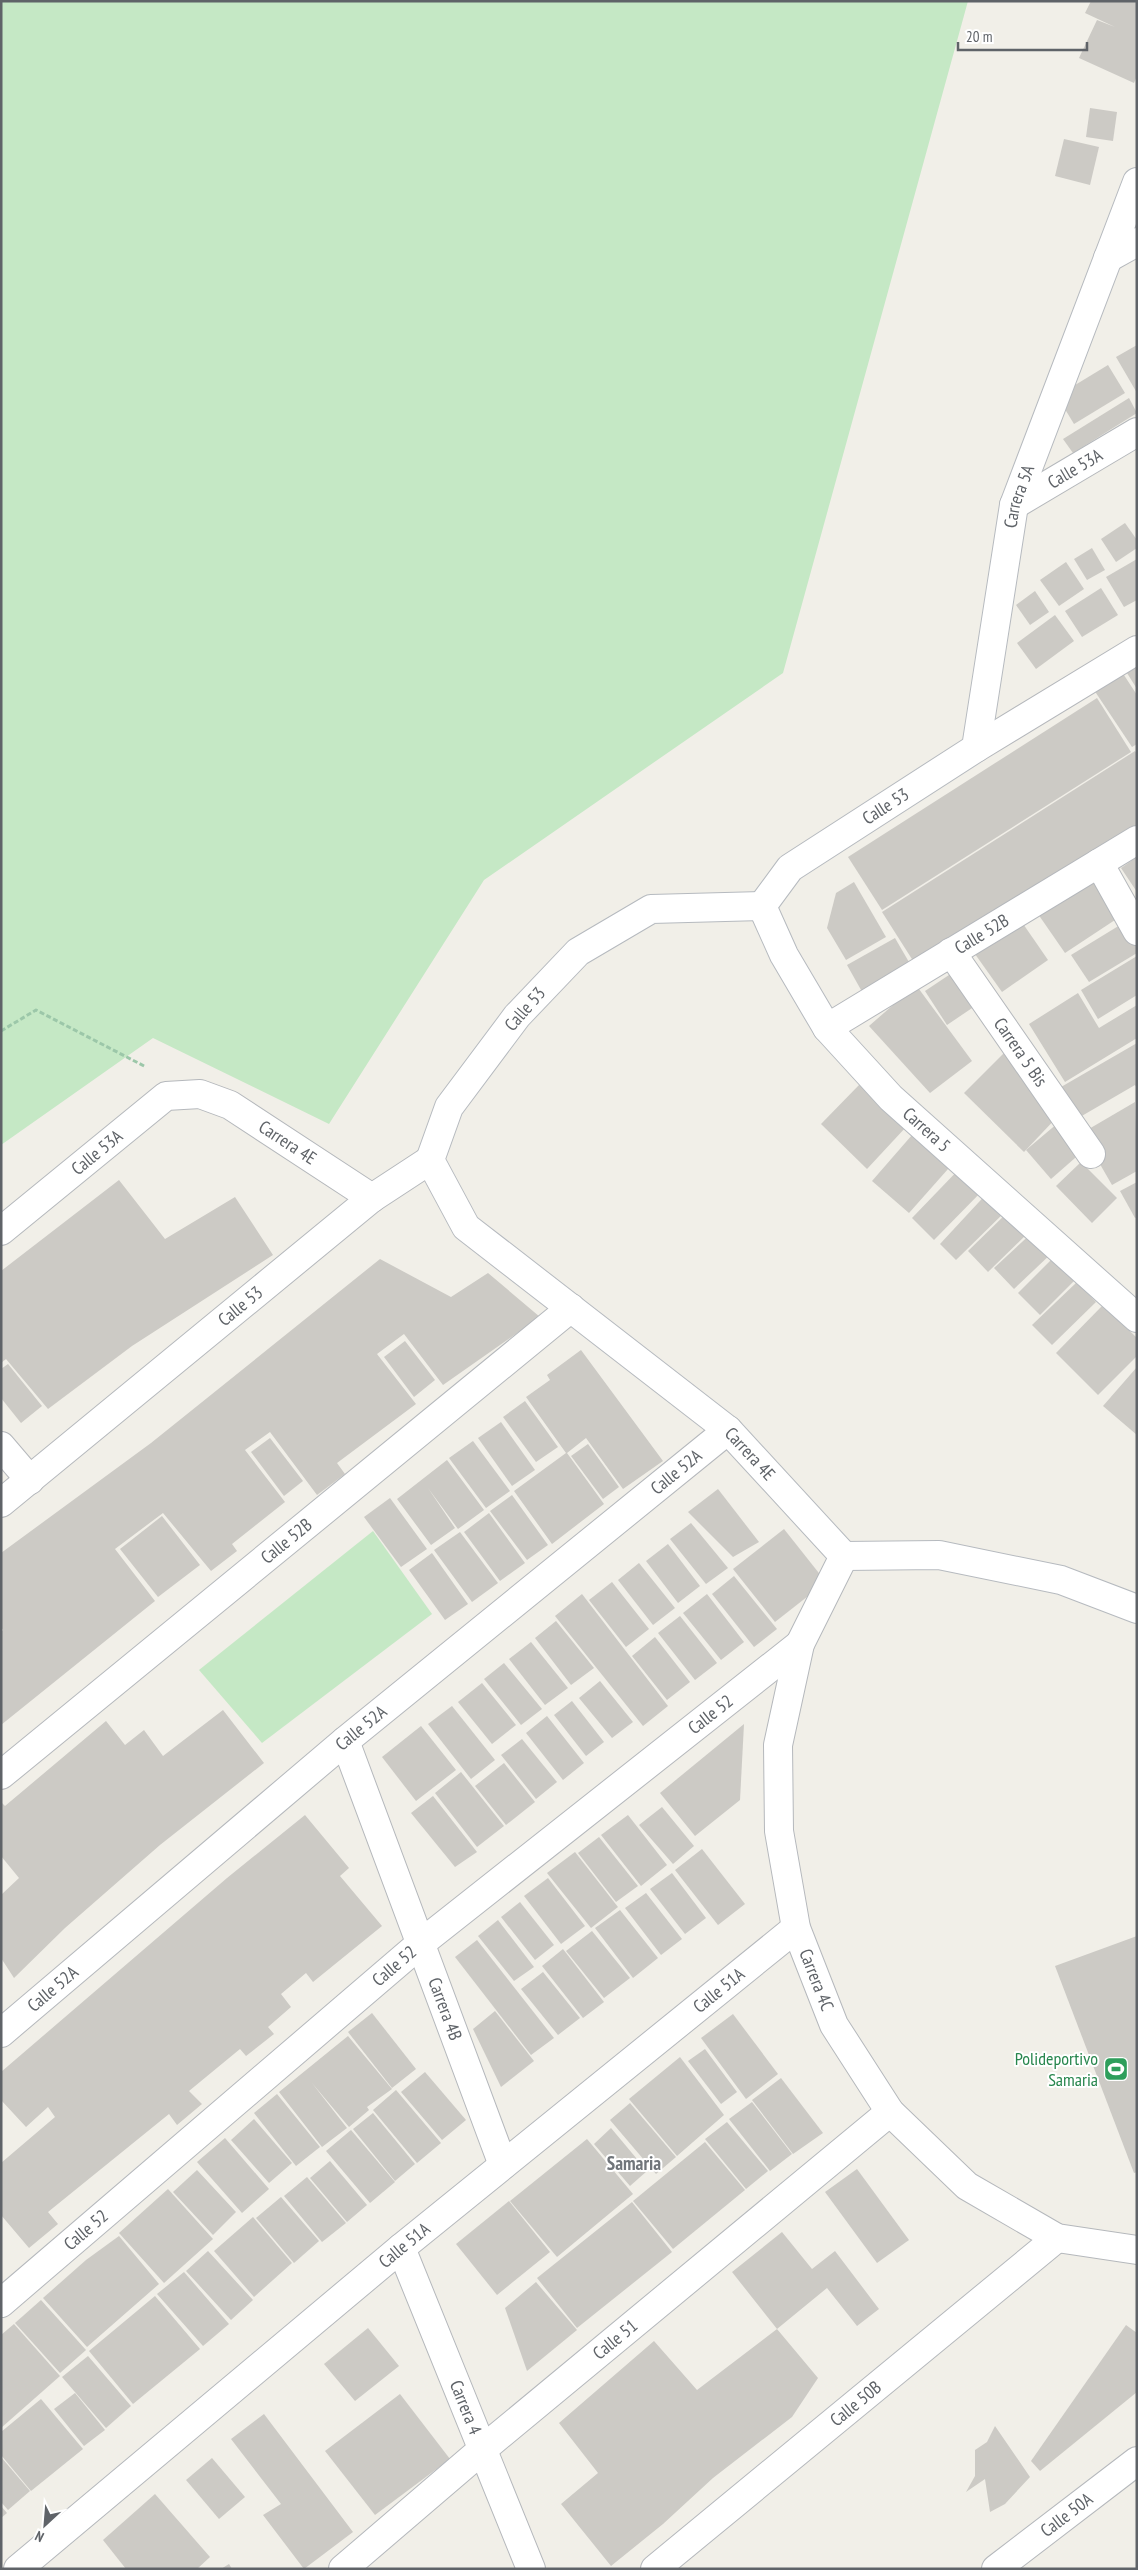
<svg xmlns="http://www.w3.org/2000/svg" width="1138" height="2570" viewBox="0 0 1138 2570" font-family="'PT Sans Narrow',sans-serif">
<rect width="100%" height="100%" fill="#f1efe8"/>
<!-- green -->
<g fill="#c5e8c5">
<polygon points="1,1 968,1 783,673 484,880 329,1124 153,1038 1,1145"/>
<polygon points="373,1531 432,1614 262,1743 199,1670"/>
</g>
<!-- building -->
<g fill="#cccac5">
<polygon points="1091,1 1137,1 1137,76 1134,83 1079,58 1097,20 1115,27 1085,13"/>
<polygon points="1090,108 1117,112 1113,141 1086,137"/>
<polygon points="1064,139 1099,147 1090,185 1055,176"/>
<polygon points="1137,345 1137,393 1116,357"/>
<polygon points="1108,365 1125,393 1074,424 1057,396"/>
<polygon points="1129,398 1137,413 1073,453 1063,439"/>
<polygon points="1125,523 1137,540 1137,548 1116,562 1101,539"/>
<polygon points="1092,548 1105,570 1087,580 1074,559"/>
<polygon points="1137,559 1137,600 1124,607 1106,577"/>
<polygon points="1066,562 1084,589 1059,606 1040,580"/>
<polygon points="1101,588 1118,615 1082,637 1065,611"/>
<polygon points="1035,591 1049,612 1030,625 1016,605"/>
<polygon points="1055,615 1074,641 1036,669 1017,643"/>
<polygon points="1137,656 1137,689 1122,665"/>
<polygon points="1120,669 1137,695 1137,744 1132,747 1092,687"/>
<polygon points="1097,698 1131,752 882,910 848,857"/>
<polygon points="1135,751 1137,754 1137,827 917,967 882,912"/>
<polygon points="1137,857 1137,892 1121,868"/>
<polygon points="1095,877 1121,916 1065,953 1038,914"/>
<polygon points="854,882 886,937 846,960 827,928 836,893"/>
<polygon points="1017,915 1048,960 1002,992 970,947"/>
<polygon points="1125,922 1137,940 1137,953 1089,982 1071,955"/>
<polygon points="895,938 913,969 865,997 847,965"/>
<polygon points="1137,956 1137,995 1098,1019 1081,990"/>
<polygon points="958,969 981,1002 947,1025 925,991"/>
<polygon points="916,985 972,1061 930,1093 869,1026"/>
<polygon points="1078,993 1099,1028 1137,1005 1137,1038 1065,1082 1029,1024"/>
<polygon points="1137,1043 1137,1088 1135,1085 1080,1117 1061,1087"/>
<polygon points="1004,1053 1060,1114 1024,1152 964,1093"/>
<polygon points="860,1084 906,1127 867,1169 821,1124"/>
<polygon points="1135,1102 1137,1171 1112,1185 1082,1133"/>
<polygon points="1058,1123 1083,1151 1051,1179 1026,1150"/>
<polygon points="919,1127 956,1160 909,1213 872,1181"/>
<polygon points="1081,1162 1117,1198 1092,1223 1056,1186"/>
<polygon points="964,1164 987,1186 934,1240 912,1218"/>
<polygon points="119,1180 165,1239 235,1197 273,1255 132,1346 48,1409 6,1359 1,1363 1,1271"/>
<polygon points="1137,1182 1137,1217 1135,1218 1120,1191"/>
<polygon points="991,1189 1010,1207 956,1260 940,1244"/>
<polygon points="1011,1209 1032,1229 988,1272 968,1251"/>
<polygon points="1035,1230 1054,1251 1014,1289 994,1268"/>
<polygon points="1057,1254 1079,1276 1040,1315 1018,1293"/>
<polygon points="380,1259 451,1297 488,1273 540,1317 443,1385 404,1334 377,1354 416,1404 337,1463 345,1474 317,1495 270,1432 245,1450 285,1502 232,1544 237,1551 211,1571 163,1513 115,1549 155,1601 1,1725 1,1632 3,1630 1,1627 1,1553 151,1443"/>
<polygon points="1077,1282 1096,1302 1052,1345 1032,1325"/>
<polygon points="1103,1305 1137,1338 1137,1356 1098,1395 1056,1353"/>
<polygon points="405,1341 435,1380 414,1397 384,1357"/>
<polygon points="581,1350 663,1461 623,1489 586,1438 567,1453 604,1504 552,1544 514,1491 566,1453 526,1397 550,1380 547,1375"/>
<polygon points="8,1364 42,1406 21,1423 1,1398 1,1369"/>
<polygon points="1137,1367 1137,1435 1103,1406"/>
<polygon points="525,1401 558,1447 536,1462 503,1417"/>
<polygon points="501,1422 535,1470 512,1486 478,1438"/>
<polygon points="270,1438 303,1481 284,1496 251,1452"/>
<polygon points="473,1441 510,1491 486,1508 449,1458"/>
<polygon points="588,1444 619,1487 603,1499 571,1456"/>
<polygon points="447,1460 484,1510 458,1529 428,1488 455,1528 431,1545 397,1499"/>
<polygon points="718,1489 759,1542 733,1557 688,1512"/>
<polygon points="512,1495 548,1545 527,1560 490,1511"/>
<polygon points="390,1498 427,1549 401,1567 364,1517"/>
<polygon points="489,1513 525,1563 500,1581 464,1532"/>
<polygon points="162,1516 200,1565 158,1597 120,1549"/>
<polygon points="691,1523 728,1568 706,1584 670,1539"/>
<polygon points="784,1529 826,1582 775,1622 733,1569"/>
<polygon points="460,1532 498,1583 472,1602 434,1550"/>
<polygon points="668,1544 700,1586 678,1603 646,1561"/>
<polygon points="432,1553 468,1604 445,1620 409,1570"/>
<polygon points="639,1563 675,1608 653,1625 618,1580"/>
<polygon points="734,1576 777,1629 754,1647 712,1594"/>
<polygon points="612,1582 649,1629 626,1647 589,1600"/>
<polygon points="582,1594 668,1706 643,1726 555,1616"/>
<polygon points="707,1594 744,1642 721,1660 683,1613"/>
<polygon points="680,1616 717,1663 695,1680 658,1633"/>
<polygon points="556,1621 594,1668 571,1685 535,1638"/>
<polygon points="655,1637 690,1682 667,1700 632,1656"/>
<polygon points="531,1642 568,1688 545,1705 509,1659"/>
<polygon points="504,1663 542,1709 521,1725 484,1679"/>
<polygon points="600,1681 633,1722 612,1738 579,1698"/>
<polygon points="482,1683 516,1725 492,1744 458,1702"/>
<polygon points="572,1701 604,1742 586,1756 554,1715"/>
<polygon points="452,1706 495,1760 471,1779 428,1724"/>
<polygon points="223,1710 264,1763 160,1845 65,1928 14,1978 1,1958 1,1895 19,1878 1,1856 1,1802 5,1806 106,1721 125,1745 144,1730 163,1756"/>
<polygon points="547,1716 584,1763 563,1780 526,1733"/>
<polygon points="744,1724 740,1800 695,1836 660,1793"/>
<polygon points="421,1726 456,1770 416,1801 382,1757"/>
<polygon points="522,1739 557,1782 536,1799 501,1755"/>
<polygon points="504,1763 535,1802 506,1825 475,1786"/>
<polygon points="461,1772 504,1826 477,1847 435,1793"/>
<polygon points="433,1796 477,1852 455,1867 411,1813"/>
<polygon points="662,1807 694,1846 673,1864 639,1825"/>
<polygon points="305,1815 349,1868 340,1876 382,1926 313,1982 306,1973 281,1994 291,2007 268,2027 274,2034 246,2056 240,2049 189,2091 202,2104 177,2125 169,2114 48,2212 58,2224 29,2248 1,2215 1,2163 55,2117 48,2107 26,2127 1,2100 1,2072 227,1878"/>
<polygon points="628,1815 667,1865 641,1886 601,1835"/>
<polygon points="599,1837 638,1886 616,1902 578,1853"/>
<polygon points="702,1849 745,1904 718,1925 675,1870"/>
<polygon points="575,1852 618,1907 591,1928 547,1873"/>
<polygon points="672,1873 706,1918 685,1934 650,1889"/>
<polygon points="548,1878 585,1926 561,1944 524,1896"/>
<polygon points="646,1893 682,1939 661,1955 625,1908"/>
<polygon points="520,1902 554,1945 535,1960 501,1917"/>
<polygon points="620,1910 658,1958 633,1978 595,1928"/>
<polygon points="498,1920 534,1967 514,1981 478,1936"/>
<polygon points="592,1931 630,1978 604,1998 566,1951"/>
<polygon points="1137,1936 1137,2172 1134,2173 1055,1966"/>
<polygon points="477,1940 554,2038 531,2055 455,1957"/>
<polygon points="563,1949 604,2002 583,2018 542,1966"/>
<polygon points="543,1972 580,2018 558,2035 521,1989"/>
<polygon points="495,2011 534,2061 501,2087 473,2029"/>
<polygon points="372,2013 416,2069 392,2088 348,2032"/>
<polygon points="733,2014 778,2074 746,2099 701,2038"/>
<polygon points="348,2036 392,2089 367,2107 369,2110 349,2127 312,2083 347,2128 322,2147 279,2092"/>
<polygon points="705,2049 737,2092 721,2104 688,2061"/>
<polygon points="680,2057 724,2115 677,2156 629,2099"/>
<polygon points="425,2072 466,2120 442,2140 401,2092"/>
<polygon points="781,2078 823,2133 793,2154 752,2100"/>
<polygon points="396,2090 441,2143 417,2163 373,2110"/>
<polygon points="277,2094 320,2147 296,2166 254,2113"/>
<polygon points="752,2102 792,2154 770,2171 729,2119"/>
<polygon points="630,2103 676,2157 656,2174 610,2120"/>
<polygon points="373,2113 415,2164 395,2181 353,2129"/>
<polygon points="254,2119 292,2163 269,2183 231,2140"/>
<polygon points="727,2122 768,2171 746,2189 705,2139"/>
<polygon points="611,2128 647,2171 630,2186 594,2144"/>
<polygon points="351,2130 395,2182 370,2203 326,2151"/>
<polygon points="225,2138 269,2189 242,2213 197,2162"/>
<polygon points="587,2139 633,2194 557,2257 510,2201"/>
<polygon points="705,2142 745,2190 673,2249 633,2201"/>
<polygon points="330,2161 367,2205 347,2222 310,2178"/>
<polygon points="857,2169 909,2240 877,2263 825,2192"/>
<polygon points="197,2170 236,2212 213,2235 173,2192"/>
<polygon points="307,2177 346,2223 322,2242 284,2196"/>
<polygon points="168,2189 213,2239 164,2283 119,2233"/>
<polygon points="281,2197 319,2241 294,2263 256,2218"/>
<polygon points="509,2201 550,2252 497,2295 456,2244"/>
<polygon points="632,2202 672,2252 577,2328 537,2278"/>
<polygon points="253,2217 292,2263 254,2297 214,2251"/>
<polygon points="782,2232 812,2269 835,2251 879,2309 857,2326 827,2288 777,2329 732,2272"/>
<polygon points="119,2236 159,2284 87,2347 43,2298 86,2260"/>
<polygon points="208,2251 253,2300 231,2320 186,2271"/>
<polygon points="184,2272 229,2324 203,2346 157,2294"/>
<polygon points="536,2282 577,2330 527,2371 505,2308"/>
<polygon points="155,2296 200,2349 133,2404 89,2351"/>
<polygon points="41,2300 86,2350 60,2373 15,2323"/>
<polygon points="14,2324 60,2376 1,2428 1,2335"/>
<polygon points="1126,2325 1137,2333 1137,2392 1040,2471 1031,2461"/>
<polygon points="368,2328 399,2366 355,2401 324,2364"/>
<polygon points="777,2329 818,2378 792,2417 713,2478 663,2524 611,2566 561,2504 598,2473 559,2423 654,2341 697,2390"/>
<polygon points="88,2356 131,2406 106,2428 62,2377"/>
<polygon points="75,2393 105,2430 84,2446 54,2409"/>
<polygon points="400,2394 450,2459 375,2515 325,2451"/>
<polygon points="41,2399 83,2449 31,2491 1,2455 1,2432"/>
<polygon points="264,2414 353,2532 304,2569 263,2515 281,2504 231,2439"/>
<polygon points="995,2426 1030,2477 1005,2504 990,2512 985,2479 966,2492 975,2476 975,2450 987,2442"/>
<polygon points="1,2457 30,2491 8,2510 1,2502"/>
<polygon points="212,2458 245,2497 219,2519 186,2480"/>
<polygon points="155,2494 210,2557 197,2569 126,2569 103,2540"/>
<polygon points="1,2506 7,2513 1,2518"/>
<polygon points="229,2564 232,2569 221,2569"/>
</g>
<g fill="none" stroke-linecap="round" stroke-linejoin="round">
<defs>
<g id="street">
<polyline points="1108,258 1137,242"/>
<path id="s1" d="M1014,505L1137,432"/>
<polyline points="976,748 1137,650"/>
<polyline points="1099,863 1137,931"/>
<path id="s2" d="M951,952L1091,1154"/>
<path id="s3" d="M827,1028L1137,840"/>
<path id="s4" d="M1,1231L166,1096L200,1094L230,1105L372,1198"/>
<polyline points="1,1446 30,1480"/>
<path id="s5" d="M1,1503L372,1198L430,1160"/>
<path id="s6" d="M844,1556L800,1644L778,1745L779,1831L796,1928L834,2025L890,2112L967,2186L1057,2238L1137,2250"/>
<path id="s7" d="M345,1741L503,2165"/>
<path id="s8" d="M1,1775L571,1308"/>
<path id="s9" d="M1,2033L345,1741L728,1430"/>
<path id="s10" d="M401,2248L531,2569"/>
<path id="s11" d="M1,2303L420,1944L800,1644"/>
<path id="s12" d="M18,2569L401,2248L796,1928"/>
<path id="s13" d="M343,2569L483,2449L890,2112"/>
<path id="s14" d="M655,2569L1057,2238"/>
<path id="s15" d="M996,2569L1137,2461"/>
</g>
<g id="secondary">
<path id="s16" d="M762,906L651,909L578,952L517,1016L449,1107L430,1160L466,1227L728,1430L844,1556L939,1555L1061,1580L1137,1609"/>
<path id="s17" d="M762,906L790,868L976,748L1014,505L1137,182"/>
<path id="s18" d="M762,906L784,955L827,1028L891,1098L1137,1318"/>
</g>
</defs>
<!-- street casing -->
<use href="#street" stroke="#b5b8bc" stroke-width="30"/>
<!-- secondary casing -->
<use href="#secondary" stroke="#b6babf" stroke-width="30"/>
<!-- path -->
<polyline stroke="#9cc7a9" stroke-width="3" stroke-dasharray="5 2.5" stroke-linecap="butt" points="1,1031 36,1010 146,1067"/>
<!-- street -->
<use href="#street" stroke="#fff" stroke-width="28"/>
<!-- secondary -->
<use href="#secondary" stroke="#fff" stroke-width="28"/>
</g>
<!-- icons -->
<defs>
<symbol id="stadium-square" viewBox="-11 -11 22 22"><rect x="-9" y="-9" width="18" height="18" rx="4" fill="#2e9e5b" stroke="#fff"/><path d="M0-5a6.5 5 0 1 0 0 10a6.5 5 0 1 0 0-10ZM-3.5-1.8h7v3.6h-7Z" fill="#fff"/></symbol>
</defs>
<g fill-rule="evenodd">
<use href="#stadium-square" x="1102" y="2055" width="28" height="28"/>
</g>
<g text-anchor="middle" stroke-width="4" stroke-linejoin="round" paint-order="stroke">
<!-- street labels -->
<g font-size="18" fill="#5f6368" stroke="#fff">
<text dy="6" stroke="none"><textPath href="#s1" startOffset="71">Calle 53A</textPath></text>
<text dy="6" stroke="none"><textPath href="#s17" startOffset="524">Carrera 5A</textPath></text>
<text dy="6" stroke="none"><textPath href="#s17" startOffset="161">Calle 53</textPath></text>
<text dy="6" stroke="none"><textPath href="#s3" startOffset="181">Calle 52B</textPath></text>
<text transform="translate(525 1009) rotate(-49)" y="6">Calle 53</text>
<text dy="6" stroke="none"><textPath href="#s2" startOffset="122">Carrera 5 Bis</textPath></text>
<text dy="6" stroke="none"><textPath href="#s18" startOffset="281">Carrera 5</textPath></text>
<text dy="6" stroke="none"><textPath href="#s4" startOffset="348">Carrera 4E</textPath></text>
<text dy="6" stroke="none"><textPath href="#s4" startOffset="124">Calle 53A</textPath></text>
<text dy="6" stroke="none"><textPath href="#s5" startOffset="310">Calle 53</textPath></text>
<text dy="6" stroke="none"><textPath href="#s16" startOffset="894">Carrera 4E</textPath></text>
<text dy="6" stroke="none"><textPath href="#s9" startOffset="878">Calle 52A</textPath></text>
<text dy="6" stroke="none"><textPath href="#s8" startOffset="369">Calle 52B</textPath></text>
<text dy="6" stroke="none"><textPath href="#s11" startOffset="922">Calle 52</textPath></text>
<text dy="6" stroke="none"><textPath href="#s9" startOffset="472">Calle 52A</textPath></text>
<text dy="6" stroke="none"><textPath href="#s11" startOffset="518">Calle 52</textPath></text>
<text dy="6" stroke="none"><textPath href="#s6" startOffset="442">Carrera 4C</textPath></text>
<text dy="6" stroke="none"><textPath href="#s9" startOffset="68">Calle 52A</textPath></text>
<text dy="6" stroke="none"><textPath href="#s12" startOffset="909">Calle 51A</textPath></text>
<text dy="6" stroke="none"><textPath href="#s7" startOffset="286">Carrera 4B</textPath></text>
<text dy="6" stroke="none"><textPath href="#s11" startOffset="112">Calle 52</textPath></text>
<text dy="6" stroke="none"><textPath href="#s12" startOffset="504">Calle 51A</textPath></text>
<text dy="6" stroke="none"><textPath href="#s13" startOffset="356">Calle 51</textPath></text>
<text dy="6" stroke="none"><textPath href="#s14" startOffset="260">Calle 50B</textPath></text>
<text dy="6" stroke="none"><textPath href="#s10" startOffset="172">Carrera 4</textPath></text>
<text dy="6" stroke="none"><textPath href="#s15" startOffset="89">Calle 50A</textPath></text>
</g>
<!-- leisure labels -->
<g font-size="18" fill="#27864d" stroke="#fff" text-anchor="end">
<text x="1098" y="2065">Polideportivo<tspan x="1098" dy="21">Samaria</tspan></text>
</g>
<!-- neighbourhood labels -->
<g font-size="19" font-weight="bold" fill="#70757a" stroke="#fff">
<text x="634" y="2170">Samaria</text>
</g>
</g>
<!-- border -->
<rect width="1138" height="2570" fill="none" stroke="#5f6368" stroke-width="5"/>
<!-- north arrow -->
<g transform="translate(45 2525) rotate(206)" stroke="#ffffff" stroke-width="4" paint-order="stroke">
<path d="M0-4L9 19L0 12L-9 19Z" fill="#5f6368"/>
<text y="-8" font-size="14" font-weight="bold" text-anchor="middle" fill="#5f6368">N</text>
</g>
<!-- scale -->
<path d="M958 42v8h129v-8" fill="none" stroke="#5f6368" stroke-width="2.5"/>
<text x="966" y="42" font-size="15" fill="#5f6368" stroke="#ffffff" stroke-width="4" paint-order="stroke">20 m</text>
</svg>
